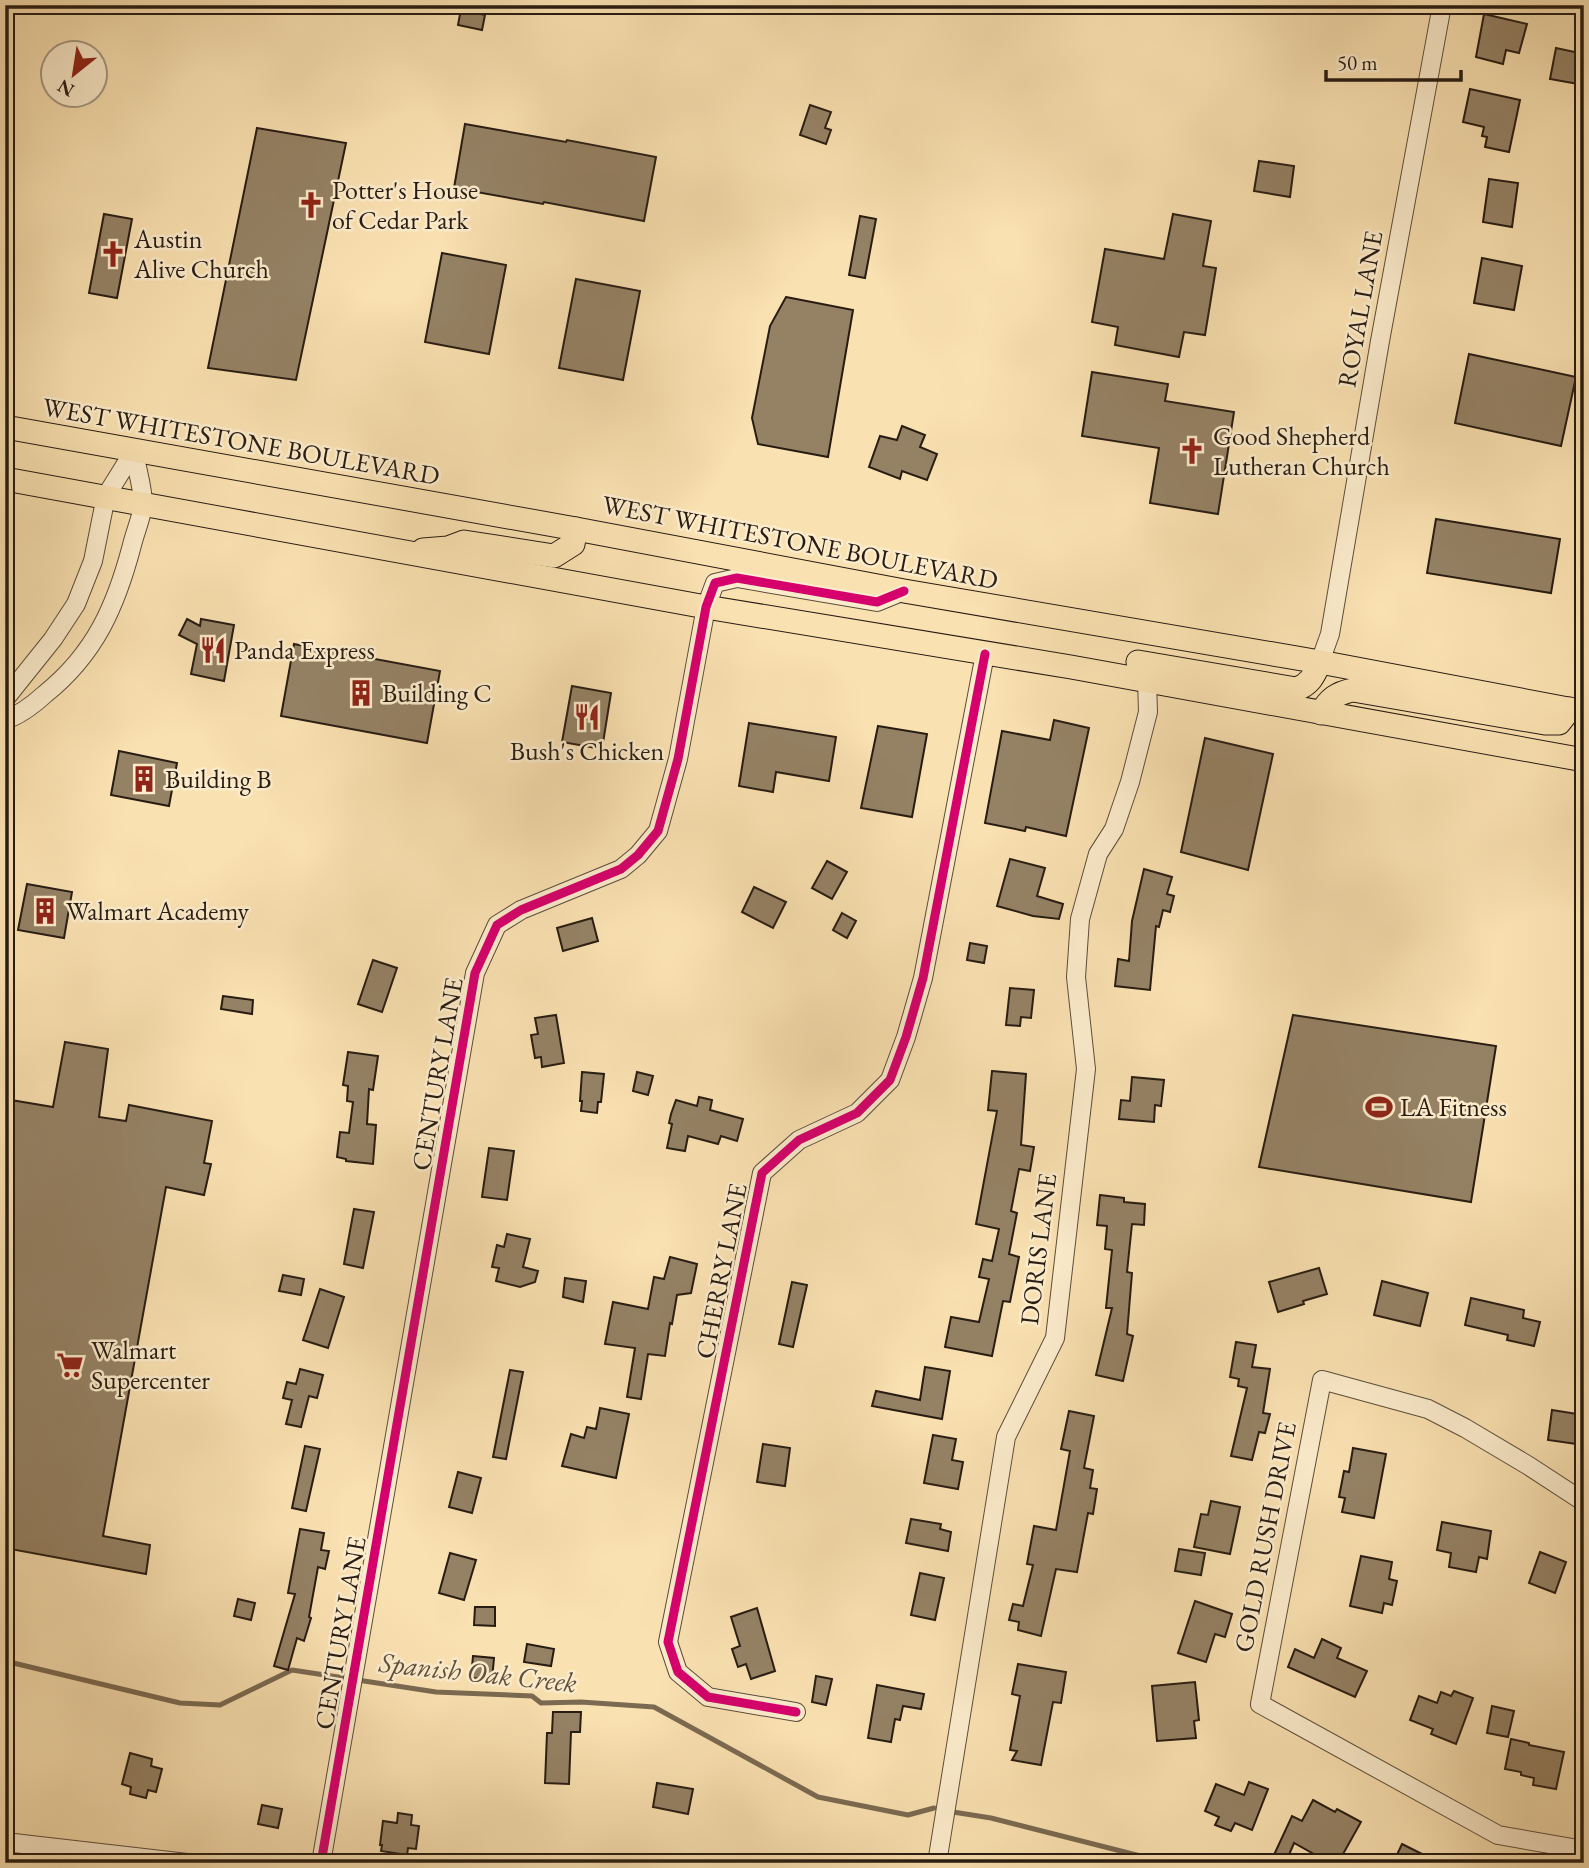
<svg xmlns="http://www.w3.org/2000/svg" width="1589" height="1868" viewBox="0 0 1589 1868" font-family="'EB Garamond',serif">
<rect width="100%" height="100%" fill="#fae1b1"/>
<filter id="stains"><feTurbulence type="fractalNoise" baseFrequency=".00286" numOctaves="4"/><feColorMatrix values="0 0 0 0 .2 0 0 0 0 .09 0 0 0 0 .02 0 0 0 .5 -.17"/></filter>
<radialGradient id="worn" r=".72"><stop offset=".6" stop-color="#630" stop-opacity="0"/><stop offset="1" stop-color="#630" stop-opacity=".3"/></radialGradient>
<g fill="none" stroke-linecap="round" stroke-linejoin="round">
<!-- stream -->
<g stroke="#7b6a51" stroke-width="5">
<polyline points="5,1661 180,1703 220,1705 292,1670 436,1692 532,1696 541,1703 581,1702 654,1707 818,1797 908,1815 934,1808"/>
<polyline points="953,1812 991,1818 1168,1863"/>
</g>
</g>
<!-- building -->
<g fill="#958265" stroke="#281c12" stroke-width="2">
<polygon points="461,9 485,15 482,30 458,25"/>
<polygon points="1484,14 1527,24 1519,53 1506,50 1503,64 1476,57"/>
<polygon points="1556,48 1584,54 1584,85 1550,79"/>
<polygon points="1470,89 1520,100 1509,152 1485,147 1487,137 1482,136 1484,127 1463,122"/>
<polygon points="810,105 831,112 825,128 831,130 826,144 800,135"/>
<polygon points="465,124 566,142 567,140 656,157 644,221 544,202 543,204 454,188"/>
<polygon points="257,128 346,143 296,380 208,368"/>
<polygon points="1259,161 1294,166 1290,197 1254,191"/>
<polygon points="1489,179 1518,183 1512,227 1483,222"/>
<polygon points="104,214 132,219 117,298 89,293"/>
<polygon points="1173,214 1211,221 1203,266 1216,268 1205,335 1184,332 1179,357 1115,345 1118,327 1092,322 1105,249 1164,259"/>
<polygon points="860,216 876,219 865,278 849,275"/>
<polygon points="442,253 506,265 489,354 425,342"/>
<polygon points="1482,258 1522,266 1514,310 1474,303"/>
<polygon points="576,279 640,291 623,380 559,368"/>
<polygon points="786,297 853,310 828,457 758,444 752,418 770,326"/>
<polygon points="1469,354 1576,377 1561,446 1455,423"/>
<polygon points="1092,372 1168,384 1165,401 1234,412 1218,514 1150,503 1159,448 1082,436"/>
<polygon points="902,426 925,435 920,447 937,454 927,480 902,471 900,479 869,467 880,436 897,440"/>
<polygon points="1436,519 1560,539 1551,593 1427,573"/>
<polygon points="187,619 200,626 201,619 234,625 224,681 191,674 197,644 179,635"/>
<polygon points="294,644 440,671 427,743 281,716"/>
<polygon points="572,686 611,693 602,749 562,742"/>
<polygon points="1054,720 1089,728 1066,836 1026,827 1025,831 985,823 1002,731 1050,740"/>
<polygon points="749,723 836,737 829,781 776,772 773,792 739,786"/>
<polygon points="878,726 927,734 912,817 861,808"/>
<polygon points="1205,738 1273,754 1248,870 1181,852"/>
<polygon points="119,751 177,763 169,806 111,795"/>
<polygon points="1010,859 1045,868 1037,896 1063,904 1059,919 1033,916 997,906"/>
<polygon points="827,861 847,872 832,899 812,888"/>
<polygon points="1144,869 1172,877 1167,894 1174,896 1170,912 1163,910 1159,927 1156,926 1150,990 1115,986 1118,959 1129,961 1132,921"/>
<polygon points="27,884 72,892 64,938 18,930"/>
<polygon points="754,887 786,902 773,928 742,912"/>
<polygon points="842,913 856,921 847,938 833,930"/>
<polygon points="592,918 598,941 563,951 557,928"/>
<polygon points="970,943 987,946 984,963 967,960"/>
<polygon points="373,960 397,968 382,1012 358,1004"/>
<polygon points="1010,988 1034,990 1031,1018 1021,1017 1020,1026 1006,1025"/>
<polygon points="223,996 253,1000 252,1014 221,1009"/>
<polygon points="556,1015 564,1063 542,1067 541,1057 535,1058 531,1035 538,1034 535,1018"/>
<polygon points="1293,1015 1496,1046 1471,1202 1259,1167"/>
<polygon points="65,1042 108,1049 99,1117 126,1121 129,1105 212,1121 204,1163 211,1164 204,1195 166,1187 103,1536 150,1545 146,1574 5,1548 5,1099 53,1107"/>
<polygon points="348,1052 378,1056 373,1090 369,1089 367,1124 376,1125 373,1164 346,1161 346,1159 337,1157 340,1132 349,1133 353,1102 347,1101 348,1086 343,1085"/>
<polygon points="992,1071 1026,1074 1021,1145 1034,1147 1030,1171 1019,1169 1011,1211 1017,1213 1009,1254 1019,1257 1010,1302 1003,1301 992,1356 945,1347 951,1317 979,1322 989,1279 979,1277 983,1259 992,1261 999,1229 976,1224 997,1111 988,1110"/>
<polygon points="582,1072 604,1074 601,1102 598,1102 597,1113 581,1111 582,1101 580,1101"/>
<polygon points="637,1072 653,1076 648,1095 633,1091"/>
<polygon points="1132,1077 1164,1080 1161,1106 1155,1105 1154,1122 1119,1119 1121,1100 1130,1101"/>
<polygon points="699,1097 712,1100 710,1110 743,1119 737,1141 721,1136 718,1144 688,1136 685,1151 667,1148 672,1124 669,1123 671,1114 676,1100 697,1106"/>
<polygon points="489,1148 514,1151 507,1200 482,1197"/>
<polygon points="1100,1195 1124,1198 1124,1202 1145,1204 1144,1225 1132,1224 1127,1272 1132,1273 1127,1334 1133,1336 1123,1381 1096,1375 1112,1308 1106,1308 1112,1250 1105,1249 1107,1226 1097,1225"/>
<polygon points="354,1209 374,1212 363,1268 344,1264"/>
<polygon points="507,1234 530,1239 523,1267 538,1271 535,1282 520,1287 496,1281 499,1268 492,1267 497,1245 504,1247"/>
<polygon points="670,1257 697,1264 691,1293 677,1295 672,1324 670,1323 665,1356 648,1354 641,1399 627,1397 635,1348 605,1344 613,1302 648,1309 654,1277 664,1279"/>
<polygon points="1319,1268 1327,1294 1303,1301 1304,1304 1278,1312 1269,1282"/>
<polygon points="283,1275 304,1279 301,1295 279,1291"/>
<polygon points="565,1278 586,1281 583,1302 563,1297"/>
<polygon points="1382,1281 1428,1293 1420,1326 1374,1315"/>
<polygon points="792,1282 807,1285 793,1347 779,1344"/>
<polygon points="320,1289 344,1297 328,1348 303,1340"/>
<polygon points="1471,1298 1524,1310 1523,1318 1540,1322 1534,1346 1507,1340 1508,1335 1465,1325"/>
<polygon points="1236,1342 1256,1345 1252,1367 1270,1369 1263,1413 1270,1414 1265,1433 1259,1432 1252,1460 1231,1456 1247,1388 1238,1386 1239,1379 1230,1377"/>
<polygon points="925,1367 950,1371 942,1419 872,1406 876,1391 920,1400"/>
<polygon points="300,1369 323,1375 317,1398 309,1396 301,1427 286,1424 292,1400 283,1398 287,1382 296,1384"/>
<polygon points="510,1370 523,1372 506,1459 493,1457"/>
<polygon points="600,1408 629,1414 616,1478 562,1466 571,1434 584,1438 587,1427 596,1429"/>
<polygon points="1552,1410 1584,1415 1584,1445 1548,1440"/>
<polygon points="1069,1411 1094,1416 1084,1468 1093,1470 1090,1488 1097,1489 1093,1514 1088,1513 1077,1572 1056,1569 1041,1636 1018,1630 1019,1622 1009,1620 1013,1604 1023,1606 1033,1565 1027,1564 1034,1526 1056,1530 1070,1451 1061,1449"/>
<polygon points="933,1435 956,1439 952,1460 963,1462 958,1489 924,1483"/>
<polygon points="763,1444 790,1448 785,1486 757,1482"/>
<polygon points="305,1446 320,1449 306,1511 292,1508"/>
<polygon points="1353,1448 1386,1454 1374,1518 1342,1512 1345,1498 1339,1497 1344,1471 1349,1472"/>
<polygon points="458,1472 481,1478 472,1513 449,1507"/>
<polygon points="1211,1501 1240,1507 1230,1554 1194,1547 1201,1514 1208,1515"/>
<polygon points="911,1519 941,1524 940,1529 951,1532 948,1551 906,1543"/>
<polygon points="1442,1522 1491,1531 1487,1559 1479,1557 1476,1572 1449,1567 1451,1553 1437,1550"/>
<polygon points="300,1529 324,1533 321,1550 329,1551 325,1569 318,1567 309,1617 311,1618 304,1641 297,1638 288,1670 274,1666 295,1594 288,1593"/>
<polygon points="1179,1549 1205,1553 1201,1575 1175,1571"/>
<polygon points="1540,1552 1566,1562 1555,1593 1529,1583"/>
<polygon points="450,1553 476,1560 464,1600 439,1593"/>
<polygon points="1361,1556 1392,1562 1389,1579 1397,1581 1392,1605 1384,1603 1382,1613 1350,1606"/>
<polygon points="920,1573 944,1578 935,1620 911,1615"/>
<polygon points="238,1599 255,1603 251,1620 234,1616"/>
<polygon points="1195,1601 1232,1614 1225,1637 1215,1634 1206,1662 1178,1653"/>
<polygon points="475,1607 495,1607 495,1626 474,1625"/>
<polygon points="757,1608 775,1671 751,1679 746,1664 738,1667 732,1649 740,1646 731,1617"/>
<polygon points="1322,1639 1341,1648 1337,1658 1367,1671 1355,1697 1288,1667 1295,1649 1314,1658"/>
<polygon points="527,1644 554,1649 551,1666 524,1662"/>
<polygon points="473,1656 494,1658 492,1680 471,1678"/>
<polygon points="1018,1664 1066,1672 1061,1703 1053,1702 1041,1765 1012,1760 1017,1751 1010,1750 1020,1696 1012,1694"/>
<polygon points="816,1676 832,1679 826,1705 812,1702"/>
<polygon points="1195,1682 1199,1720 1194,1721 1196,1738 1157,1741 1152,1686"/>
<polygon points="877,1685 924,1694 921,1709 903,1706 900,1720 895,1719 891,1742 868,1738"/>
<polygon points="1454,1691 1473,1698 1456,1744 1431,1734 1433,1729 1410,1720 1419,1696 1437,1703 1441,1692 1451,1696"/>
<polygon points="1492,1706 1514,1711 1508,1737 1487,1733"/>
<polygon points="553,1712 581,1712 580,1732 571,1732 569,1784 545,1783 547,1733 552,1733"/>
<polygon points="1511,1739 1529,1743 1529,1745 1564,1752 1556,1789 1533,1785 1534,1778 1521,1775 1521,1772 1505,1769"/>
<polygon points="130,1753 152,1759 151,1766 162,1769 156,1792 148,1790 146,1798 130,1794 131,1787 122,1784"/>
<polygon points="1249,1782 1268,1789 1252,1830 1235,1823 1231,1831 1215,1825 1219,1817 1205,1811 1216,1784 1244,1795"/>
<polygon points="657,1783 693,1789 688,1814 653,1807"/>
<polygon points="1313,1800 1335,1812 1337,1809 1361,1822 1338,1863 1330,1863 1294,1843 1286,1862 1273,1857 1292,1816 1302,1821"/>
<polygon points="262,1805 282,1809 278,1828 258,1824"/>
<polygon points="398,1813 412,1815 411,1825 419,1826 416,1849 408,1848 407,1855 381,1851 382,1845 380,1845 383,1821 397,1823"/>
<polygon points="1402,1844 1440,1863 1393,1863"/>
</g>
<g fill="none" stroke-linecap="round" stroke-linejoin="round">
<defs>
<g id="minor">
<polyline points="1320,662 1330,634 1380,341 1442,5"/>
<polyline points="5,699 53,639 76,604 93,561 106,496 134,451"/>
<path d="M5,720C20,715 33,705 45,694C95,654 116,606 132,545C135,532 142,517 143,504C143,487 136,467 134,451"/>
<polyline points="1584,1502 1529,1466 1465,1428 1428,1409 1322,1380 1260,1704 1498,1835 1584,1850"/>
<polyline points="796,1712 708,1697 678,1672 668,1642 762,1173 799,1140 857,1113 890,1080 906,1037 923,978 985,654"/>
<polyline points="5,1842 187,1863"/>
<polyline points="321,1863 475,973 497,925 521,910 621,869 638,855 658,831 678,759 706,607 715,583 737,578 877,602 904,591"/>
<polyline points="937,1863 1006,1437 1055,1338 1086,1069 1076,977 1080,919 1098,854 1114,829 1130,782 1148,712 1147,680"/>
</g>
<g id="major">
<polyline points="5,427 576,529 904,591 1320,662 1584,712"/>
<polyline points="5,479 706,607 1071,667 1584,760"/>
<polyline points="423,550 448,548 464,542 554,556 573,544 576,529"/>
<path d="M1138,662L1296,689C1310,685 1314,675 1320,662"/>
<path d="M1321,713C1329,699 1337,693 1353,690L1545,723H1559L1570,709"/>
</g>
</defs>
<!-- minor casing -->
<use href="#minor" stroke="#5c4d3a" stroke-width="20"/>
<!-- major casing -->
<use href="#major" stroke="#281c12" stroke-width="25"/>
<!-- minor -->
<use href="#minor" stroke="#fceccc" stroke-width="18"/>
<!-- major -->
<use href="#major" stroke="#fae1b1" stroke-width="23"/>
<defs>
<g id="cycleway">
<polyline points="796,1712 708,1697 678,1672 668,1642 762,1173 799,1140 857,1113 890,1080 906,1037 923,978 985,654"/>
<polyline points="321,1863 475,973 497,925 521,910 621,869 638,855 658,831 678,759 706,607 715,583 737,578 877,602 904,591"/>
</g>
</defs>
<!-- cycleway casing -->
<use href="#cycleway" stroke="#fceccc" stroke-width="13"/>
<!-- cycleway -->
<use href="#cycleway" stroke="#d6006c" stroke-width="9"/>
</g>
<!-- icons -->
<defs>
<symbol id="church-bare" viewBox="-9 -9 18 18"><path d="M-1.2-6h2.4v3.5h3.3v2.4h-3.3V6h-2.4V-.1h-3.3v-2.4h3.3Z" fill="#8f2418" stroke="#fceccc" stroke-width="2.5" paint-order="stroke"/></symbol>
<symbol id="restaurant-bare" viewBox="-9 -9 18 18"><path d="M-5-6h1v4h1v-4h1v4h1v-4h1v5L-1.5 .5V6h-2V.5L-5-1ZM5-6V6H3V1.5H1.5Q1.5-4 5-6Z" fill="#8f2418" stroke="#fceccc" stroke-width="2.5" paint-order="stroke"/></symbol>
<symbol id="building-bare" viewBox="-9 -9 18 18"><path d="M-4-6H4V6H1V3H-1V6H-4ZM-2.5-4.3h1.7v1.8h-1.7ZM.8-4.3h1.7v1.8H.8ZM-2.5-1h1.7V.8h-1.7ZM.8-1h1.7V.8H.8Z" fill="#8f2418" stroke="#fceccc" stroke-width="2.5" paint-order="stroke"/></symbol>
<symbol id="stadium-bare" viewBox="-9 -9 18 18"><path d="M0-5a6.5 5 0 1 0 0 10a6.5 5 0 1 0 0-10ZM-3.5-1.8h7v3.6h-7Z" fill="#8f2418" stroke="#fceccc" stroke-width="2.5" paint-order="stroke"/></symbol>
<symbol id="supermarket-bare" viewBox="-9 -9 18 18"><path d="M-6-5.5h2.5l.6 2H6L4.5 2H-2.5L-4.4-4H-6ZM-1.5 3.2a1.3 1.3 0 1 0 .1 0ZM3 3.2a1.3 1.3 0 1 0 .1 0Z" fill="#8f2418" stroke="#fceccc" stroke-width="2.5" paint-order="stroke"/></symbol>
</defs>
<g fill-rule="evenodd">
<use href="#church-bare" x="292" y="186" width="38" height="38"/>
<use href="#church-bare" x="94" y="235" width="38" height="38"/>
<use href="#church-bare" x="1173" y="432" width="38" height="38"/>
<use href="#restaurant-bare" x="194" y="631" width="38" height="38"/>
<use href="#building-bare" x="342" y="674" width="38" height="38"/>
<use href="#restaurant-bare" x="568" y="698" width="38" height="38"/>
<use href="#building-bare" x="125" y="760" width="38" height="38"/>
<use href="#building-bare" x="26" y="892" width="38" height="38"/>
<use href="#stadium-bare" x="1360" y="1088" width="38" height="38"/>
<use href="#supermarket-bare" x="51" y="1346" width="38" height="38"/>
</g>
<g text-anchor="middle" stroke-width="5" stroke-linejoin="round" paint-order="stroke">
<!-- poi labels -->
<g font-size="26" fill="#281c12" stroke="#fceccc" text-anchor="start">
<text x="332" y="199">Potter's House<tspan x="332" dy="30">of Cedar Park</tspan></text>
<text x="134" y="248">Austin<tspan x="134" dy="30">Alive Church</tspan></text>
<text x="1213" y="445">Good Shepherd<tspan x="1213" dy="30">Lutheran Church</tspan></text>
<text x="234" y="659">Panda Express</text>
<text x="382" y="702">Building C</text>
<text x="587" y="760" text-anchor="middle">Bush's Chicken</text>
<text x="165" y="788">Building B</text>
<text x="66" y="920">Walmart Academy</text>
<text x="1400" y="1116">LA Fitness</text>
<text x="91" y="1359">Walmart<tspan x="91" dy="30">Supercenter</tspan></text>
</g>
<!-- street labels -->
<g font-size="26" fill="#281c12" stroke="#fceccc">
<text transform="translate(1360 309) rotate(-80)" y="9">ROYAL LANE</text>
<text transform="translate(241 441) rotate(10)" y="9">WEST WHITESTONE BOULEVARD</text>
<text transform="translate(800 542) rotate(11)" y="9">WEST WHITESTONE BOULEVARD</text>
<text transform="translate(437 1074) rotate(-80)" y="9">CENTURY LANE</text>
<text transform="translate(1038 1249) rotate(-83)" y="9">DORIS LANE</text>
<text transform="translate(721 1271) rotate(-79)" y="9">CHERRY LANE</text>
<text transform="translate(1265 1537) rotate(-79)" y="9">GOLD RUSH DRIVE</text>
<text transform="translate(340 1633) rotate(-80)" y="9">CENTURY LANE</text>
</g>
<!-- water labels -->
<g font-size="28" font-style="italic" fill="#60503c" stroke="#fceccc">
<text transform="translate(478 1672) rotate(6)" y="10">Spanish Oak Creek</text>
</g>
</g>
<!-- margin -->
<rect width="1589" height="1868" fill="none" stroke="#fae1b1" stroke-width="28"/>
<rect x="7" y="7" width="1575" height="1854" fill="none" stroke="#281c12" stroke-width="3.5"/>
<rect x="14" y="14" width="1561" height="1840" fill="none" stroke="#281c12" stroke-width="2"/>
<!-- north arrow -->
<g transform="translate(74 74) rotate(210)"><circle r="33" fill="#fceccc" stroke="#a79982" stroke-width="2"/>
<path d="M0-5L12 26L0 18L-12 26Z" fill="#8f2418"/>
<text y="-10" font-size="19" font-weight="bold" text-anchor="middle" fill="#281c12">N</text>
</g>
<!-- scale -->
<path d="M1326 70v10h135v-10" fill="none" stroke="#281c12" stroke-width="3.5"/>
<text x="1337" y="70" font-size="21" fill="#281c12" stroke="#fceccc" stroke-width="5" paint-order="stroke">50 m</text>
<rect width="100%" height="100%" filter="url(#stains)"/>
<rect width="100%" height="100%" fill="url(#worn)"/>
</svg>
